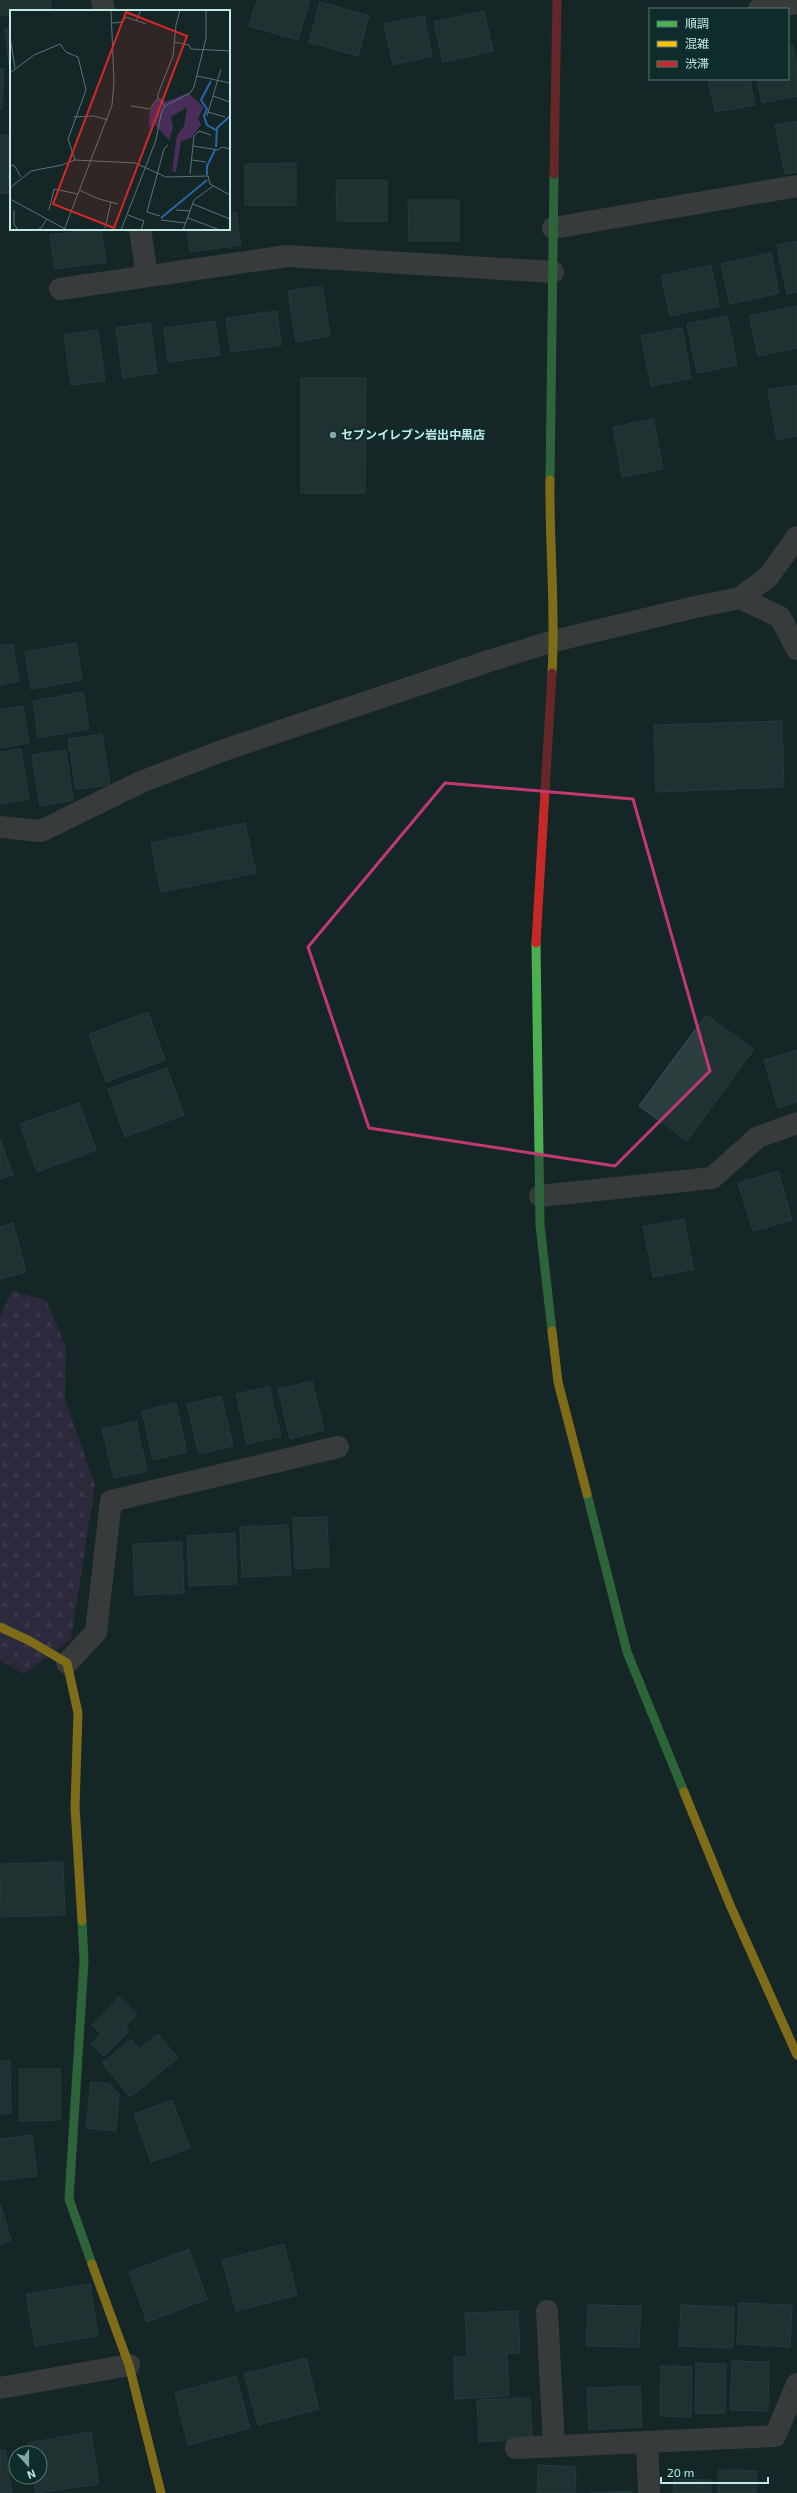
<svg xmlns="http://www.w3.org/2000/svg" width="797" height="2493" viewBox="0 0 797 2493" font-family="'Exo 2','Noto Sans JP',sans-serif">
<defs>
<pattern id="forest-firs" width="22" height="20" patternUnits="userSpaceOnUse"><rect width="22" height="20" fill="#492e59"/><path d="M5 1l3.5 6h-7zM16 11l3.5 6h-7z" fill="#614c71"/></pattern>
</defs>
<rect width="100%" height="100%" fill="#152626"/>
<!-- forest -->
<polygon fill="url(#forest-firs)" points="12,1291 46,1300 66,1347 65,1399 95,1485 71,1639 24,1674 0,1660 0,1317"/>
<!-- building -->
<g fill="#2c3e3e" stroke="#365454">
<polygon points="0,0 50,0 51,9 11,11 11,15 1,16"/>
<polygon points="257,0 310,0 298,40 249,26"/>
<polygon points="320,2 369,16 358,56 309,42"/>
<polygon points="484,11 493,51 443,62 434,22"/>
<polygon points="424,16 432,56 393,65 384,24"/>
<polygon points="11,28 11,63 9,63 5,29"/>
<polygon points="793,45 797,67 797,96 762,103 757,79 788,79 788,46"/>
<polygon points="0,68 4,69 2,109 0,109"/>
<polygon points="708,79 750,79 755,105 715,112"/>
<polygon points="797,121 797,172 785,174 775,125"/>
<polygon points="0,135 11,135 11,194 0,193"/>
<polygon points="296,163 296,205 245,205 245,164"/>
<polygon points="336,180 387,180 387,221 337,221"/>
<polygon points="229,188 231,205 229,206"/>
<polygon points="408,200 459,200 459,241 409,241"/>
<polygon points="236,212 241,245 190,252 187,229 229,229 229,213"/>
<polygon points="101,229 106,262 55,269 50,235"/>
<polygon points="797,241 797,292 787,294 777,245"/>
<polygon points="771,253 779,293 730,304 721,264"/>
<polygon points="711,265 719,306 670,316 661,276"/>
<polygon points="322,286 330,336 296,342 288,291"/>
<polygon points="797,306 797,348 758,356 749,316"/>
<polygon points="277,311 281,345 231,352 226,318"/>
<polygon points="727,316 737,365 697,373 687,324"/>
<polygon points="215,321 220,355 168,362 164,328"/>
<polygon points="150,323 157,373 123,378 116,328"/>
<polygon points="682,328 691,378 651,386 641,336"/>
<polygon points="98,330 105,381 71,385 64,335"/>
<polygon points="301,378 366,378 365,493 301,493"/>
<polygon points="797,385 797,436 777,440 768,390"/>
<polygon points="653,419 663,469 622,477 613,427"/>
<polygon points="76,643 82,680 31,689 25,652"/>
<polygon points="13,644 19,681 0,685 0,646"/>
<polygon points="83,692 89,729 38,738 33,701"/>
<polygon points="23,706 29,743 0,748 0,710"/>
<polygon points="782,721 784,787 656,792 654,725"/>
<polygon points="102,734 110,785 76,789 68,739"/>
<polygon points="21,749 29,799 0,804 0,752"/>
<polygon points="66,750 73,800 40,806 32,755"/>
<polygon points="245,823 256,873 161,892 151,843"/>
<polygon points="148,1012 165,1060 106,1082 89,1034"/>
<polygon points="706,1015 754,1049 687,1141 639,1106"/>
<polygon points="797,1050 797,1102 778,1108 764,1060"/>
<polygon points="167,1068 184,1115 125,1137 108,1089"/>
<polygon points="79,1103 96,1150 37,1172 20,1124"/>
<polygon points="0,1139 13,1175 0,1179"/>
<polygon points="778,1171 792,1220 753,1231 738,1183"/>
<polygon points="684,1219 693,1269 653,1277 643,1227"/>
<polygon points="13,1223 26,1272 0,1279 0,1227"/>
<polygon points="312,1381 324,1430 290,1439 278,1389"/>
<polygon points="269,1387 281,1436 247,1444 236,1394"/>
<polygon points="221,1396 233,1446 199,1454 187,1404"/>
<polygon points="176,1403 187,1452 153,1460 142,1411"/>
<polygon points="136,1421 147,1471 114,1478 102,1429"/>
<polygon points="327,1517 329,1567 295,1569 293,1518"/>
<polygon points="288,1525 291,1575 242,1577 240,1527"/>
<polygon points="235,1533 237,1584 189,1586 187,1536"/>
<polygon points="182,1542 184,1593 135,1595 133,1544"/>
<polygon points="63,1862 65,1915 1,1917 0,1864"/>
<polygon points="119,1997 137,2014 125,2027 129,2031 104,2056 91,2044 101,2034 92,2025"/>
<polygon points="158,2034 178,2058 130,2097 102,2063 131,2040 139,2049"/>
<polygon points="0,2061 10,2061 11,2113 0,2114"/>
<polygon points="19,2069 60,2069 60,2120 19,2121"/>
<polygon points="91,2082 110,2084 119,2095 116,2131 86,2128"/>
<polygon points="172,2100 190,2148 151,2162 134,2114"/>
<polygon points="32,2135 37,2176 0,2180 0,2139"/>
<polygon points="0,2204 11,2240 0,2244"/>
<polygon points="284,2244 297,2295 236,2311 222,2260"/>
<polygon points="189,2249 207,2299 147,2322 129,2272"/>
<polygon points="90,2284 98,2336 35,2346 26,2294"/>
<polygon points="739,2303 792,2305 790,2347 737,2344"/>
<polygon points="588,2305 641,2306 639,2347 586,2346"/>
<polygon points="681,2305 734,2307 733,2348 679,2346"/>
<polygon points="518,2311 520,2353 467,2355 465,2313"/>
<polygon points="507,2355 509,2396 455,2399 454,2357"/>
<polygon points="306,2358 319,2409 258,2425 244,2374"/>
<polygon points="732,2361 769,2362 768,2411 730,2410"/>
<polygon points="696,2363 726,2364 725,2413 695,2413"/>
<polygon points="661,2366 692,2367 691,2417 660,2416"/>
<polygon points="236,2376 250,2428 188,2445 175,2393"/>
<polygon points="640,2386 642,2427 589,2430 587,2388"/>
<polygon points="530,2398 532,2439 479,2442 477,2400"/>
<polygon points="91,2432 99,2484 36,2493 33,2477 40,2477 40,2453 30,2453 28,2443"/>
<polygon points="0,2450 5,2450 12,2493 0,2493"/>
<polygon points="538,2465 576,2467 575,2493 537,2493"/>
<polygon points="718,2470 757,2471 756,2493 718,2493"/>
<polygon points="674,2479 712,2480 711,2493 673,2493"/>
<polygon points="632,2491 632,2493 591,2493"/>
</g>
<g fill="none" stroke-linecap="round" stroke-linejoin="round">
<!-- street -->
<g stroke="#5f5556" stroke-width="22">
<polyline points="102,0 104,11"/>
<polyline points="759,9 797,3"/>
<polyline points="553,228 797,186"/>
<polyline points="140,229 147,276"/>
<polyline points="60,289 287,256 553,272"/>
<polyline points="740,598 780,617 797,649"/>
<polyline points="0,827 41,831 141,782 224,750 492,660 554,641 691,608 740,598 768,577 797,537"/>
<polyline points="540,1196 712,1178 758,1137 797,1123"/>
<polyline points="67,1663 96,1632 111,1501 338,1447"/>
<polyline points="547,2311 554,2446"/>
<polyline points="0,2388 129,2365"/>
<polyline points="647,2442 649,2493"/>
<polyline points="516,2448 775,2436 797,2384"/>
</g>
<!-- fast -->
<g stroke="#4caf50" stroke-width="9">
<polyline points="550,480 554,174"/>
<polyline points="536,943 540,1225 552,1331"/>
<polyline points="587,1494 627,1652 684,1792"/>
<polyline points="82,1921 84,1961 69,2199 92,2264"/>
</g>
<!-- slow -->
<g stroke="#ffc107" stroke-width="9">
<path d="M550,480C549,544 556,609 552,673"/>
<polyline points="552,1331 558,1382 587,1494"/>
<polyline points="0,1627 30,1641 67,1663 78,1713 75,1807 82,1921"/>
<polyline points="684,1792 730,1905 797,2055"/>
<polyline points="92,2264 129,2365 161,2493"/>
</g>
<!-- jam -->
<g stroke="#c62828" stroke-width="9">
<polyline points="554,174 557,0"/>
<polyline points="536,943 552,673"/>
</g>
</g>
<!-- marked area -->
<path d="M0 0H797V2493H0ZM445,783L633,799L710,1071L615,1166L369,1128L308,947Z" fill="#152626" fill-opacity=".55" fill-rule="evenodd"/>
<path fill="none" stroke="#c23870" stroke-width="3" stroke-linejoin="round" d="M445,783L633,799L710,1071L615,1166L369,1128L308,947Z"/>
<!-- markers -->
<circle fill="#84a5a5" stroke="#0f2c2c" stroke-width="1.5" cx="333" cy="435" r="4"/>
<g text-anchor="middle" stroke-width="4" stroke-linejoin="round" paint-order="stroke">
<!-- poi labels -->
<g font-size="12" font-weight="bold" fill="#c0eae9" stroke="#0f2c2c" text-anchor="start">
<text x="341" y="439">セブンイレブン岩出中黒店</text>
</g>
</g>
<!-- overview -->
<g transform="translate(10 10)">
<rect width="220" height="220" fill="#152626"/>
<path d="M178,83L194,97L188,108L191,115L181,128L171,131L166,162L162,161L167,125L174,116L177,97L161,107L163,117L159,130L145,115L141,118L139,116V112L140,101L147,90L151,88L155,92Z" fill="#492e59"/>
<path fill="none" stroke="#2864a7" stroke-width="2" d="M201,71L191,90L197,99L194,106L197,115L206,120M206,137L207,118L220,106M197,165V156L205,140M151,208L197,170"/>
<path fill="none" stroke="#597474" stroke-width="1" d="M126,11L131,0M102,13L112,12L116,7L136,14M0,27L5,58M164,32L179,35L181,39L220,41M0,63L24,45L50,34L56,42L68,47L76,80L58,129L65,150M187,66L220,73M203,86L220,92M121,96L140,99L148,88M155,96L148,88V84L163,46L166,15L170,0M198,102L215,107M197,106L211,59M64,107L84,106L98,110M183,136L208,140L212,137L220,139M182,150L196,152M0,156L4,155L11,167M180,164L184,126L189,121L201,125M0,178L21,161L52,155L65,150L125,153L156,167L198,166L200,174L220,185M69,180L89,189L108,194M0,189L57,220M183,194L220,209M4,200V214L8,220M39,200L44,179L68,184M166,200L180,201M118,205L134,211L131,220M150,206L137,202L154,139L158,135M178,208L210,220M151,210L176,213M95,218L101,192M27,220L31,218L37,209M54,220L102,95L104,72L101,0M111,220L146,130L151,104L155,96L180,83L184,77L196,28V0M173,220L184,190L203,176"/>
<path fill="#d62828" fill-opacity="0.15" stroke="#d62828" stroke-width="2" d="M116,2L177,26L104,218L43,194Z"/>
<rect width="220" height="220" fill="none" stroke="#c0eae9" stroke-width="2"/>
</g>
<!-- legend -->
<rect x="649" y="8" width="140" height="72" fill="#0f2c2c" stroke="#567878"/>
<rect x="657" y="21" width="20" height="6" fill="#4caf50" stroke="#567878"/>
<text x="685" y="28" font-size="12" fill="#c0eae9">順調</text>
<rect x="657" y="41" width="20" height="6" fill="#ffc107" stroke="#567878"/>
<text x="685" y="48" font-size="12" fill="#c0eae9">混雑</text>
<rect x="657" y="61" width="20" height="6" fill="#c62828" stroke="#567878"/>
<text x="685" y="68" font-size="12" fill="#c0eae9">渋滞</text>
<!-- north arrow -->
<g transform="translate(28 2465) rotate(159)"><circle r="19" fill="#0f2c2c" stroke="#567878"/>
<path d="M0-3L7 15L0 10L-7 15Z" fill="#84a5a5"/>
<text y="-6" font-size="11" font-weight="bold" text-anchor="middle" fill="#c0eae9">N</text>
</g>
<!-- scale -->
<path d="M661 2477v6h107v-6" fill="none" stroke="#c0eae9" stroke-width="2"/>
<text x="667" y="2477" font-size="12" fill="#c0eae9" stroke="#0f2c2c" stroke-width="3" paint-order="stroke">20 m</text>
</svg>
